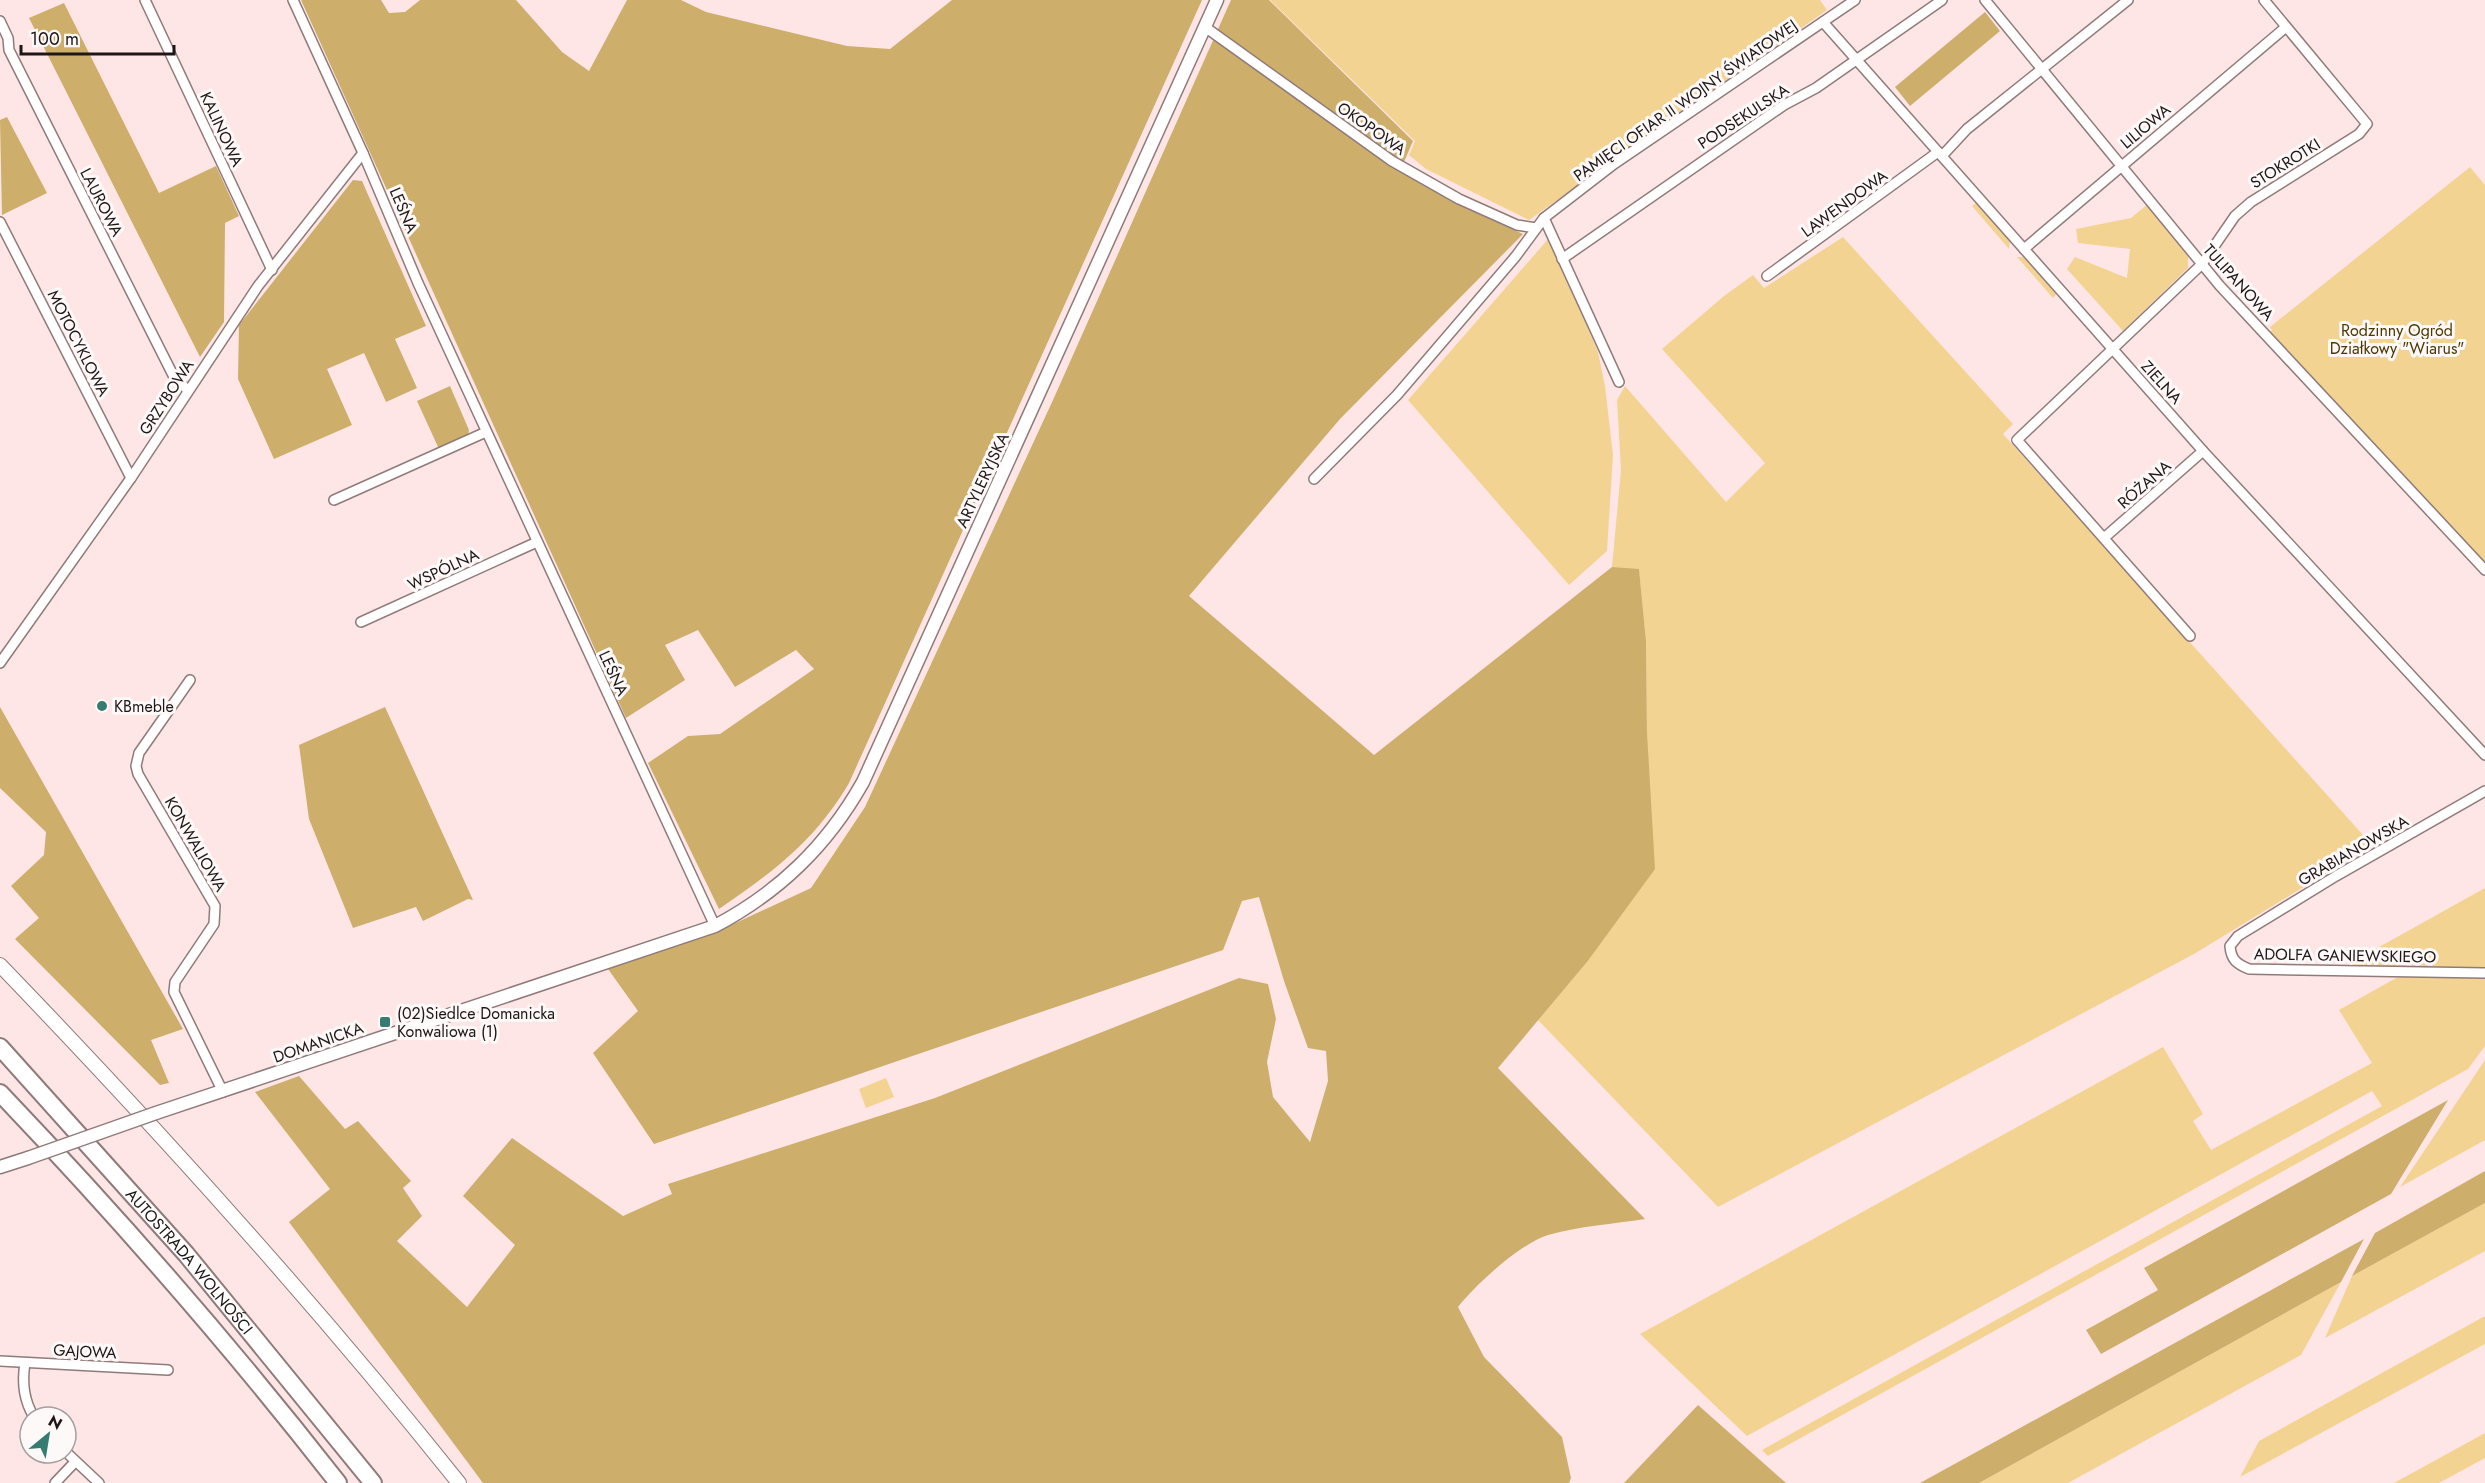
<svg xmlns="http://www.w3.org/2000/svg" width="2485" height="1483" viewBox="0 0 2485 1483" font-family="Jost,sans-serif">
<rect width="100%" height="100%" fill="#ffe6e6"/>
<!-- green -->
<g fill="#f3d391">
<polygon points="1270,0 1820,0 1827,10 1529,220 1426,169 1409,155 1415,141"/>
<polygon points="2470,167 2485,185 2485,564 2270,333 2272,330 2270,327"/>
<polygon points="1976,203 2010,240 2009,249 1972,206"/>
<polygon points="2148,204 2188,254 2188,268 2123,331 2067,269 2075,257 2127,278 2130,249 2078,243 2076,229 2131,218"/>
<polygon points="1843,237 2013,424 2003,434 2372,845 2194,954 1718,1207 1538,1020 1587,962 1647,733 1646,641 1639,570 1612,567 1621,470 1617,400 1625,386 1726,502 1765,463 1662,349 1724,296 1753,275 1764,288"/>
<polygon points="1549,238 1598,352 1605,386 1613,455 1607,551 1569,585 1408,400"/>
<polygon points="2017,257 2025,257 2057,293 2053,298"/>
<polygon points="2485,888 2485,970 2361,969 2354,961"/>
<polygon points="2405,973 2485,974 2485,1046 2468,1069 1768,1456 1762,1450 2382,1106 2372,1091 1747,1436 1640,1334 2163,1047 2203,1114 2193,1121 2211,1150 2372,1063 2339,1010"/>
<polygon points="2485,1060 2485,1140 2400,1187"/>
<polygon points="886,1078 894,1097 866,1108 859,1089"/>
<polygon points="2485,1203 2485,1251 2325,1338 2352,1276"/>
<polygon points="2341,1282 2301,1355 2068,1483 1979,1483"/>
<polygon points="2485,1316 2485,1344 2240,1477 2259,1441"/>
<polygon points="2485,1433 2485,1458 2439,1483 2394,1483"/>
</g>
<!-- forest -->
<g fill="#cdae6b">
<path d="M301,0H381L389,13L405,12L420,0H516L562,52L589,71L627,0H681L706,12L847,46L890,49L952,0H1202L849,783C815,841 773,872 719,909L648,763L688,736L720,734L814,669L796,650L735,687L698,630L665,645L685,680L626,718Z"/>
<path d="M1231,0H1269L1413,141L1400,171L1455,203L1523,234L1340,419L1189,596L1374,755L1612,567L1639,569L1646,641L1647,733L1655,869L1587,962L1498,1068L1645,1219C1614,1224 1579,1226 1548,1235C1521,1243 1475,1285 1458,1307L1484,1357L1562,1437L1571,1478L1569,1483H483L289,1222L330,1189L255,1092L299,1076L345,1129L358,1121L411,1181L403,1188L422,1216L397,1241L467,1307L515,1245L463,1196L512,1138L623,1216L672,1194L668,1184L935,1098L1239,978L1268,984L1276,1019L1267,1062L1273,1097L1310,1142L1328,1081L1326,1051L1308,1048L1284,981L1259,897L1242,901L1223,950L654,1144L593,1053L638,1011L608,969L716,932L811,888L865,807L1053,400Z"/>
<polygon points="64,3 159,193 216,166 239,216 225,223 224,322 200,357 29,18"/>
<polygon points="1985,12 2000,31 1910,106 1895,87"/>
<polygon points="7,117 47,193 2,215 0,120"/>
<polygon points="353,180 362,181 426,326 395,339 417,388 386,402 364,353 327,369 352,425 274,459 238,379 239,325"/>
<polygon points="450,386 469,430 468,436 439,449 417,401"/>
<polygon points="0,707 183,1029 151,1040 169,1083 160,1085 15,939 39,918 11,886 44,855 46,832 0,788"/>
<polygon points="385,707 473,900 468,899 423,921 416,907 353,928 309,819 299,745"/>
<polygon points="2448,1100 2391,1194 2101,1354 2086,1330 2158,1290 2144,1268"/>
<polygon points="2485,1171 2485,1203 2352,1276 2375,1233"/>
<polygon points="2364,1239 2341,1282 1979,1483 1920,1483"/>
<polygon points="1698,1405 1786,1483 1624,1483"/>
</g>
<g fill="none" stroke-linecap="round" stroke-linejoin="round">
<defs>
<g id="street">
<polyline points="145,0 272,270"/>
<polyline points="293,0 363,153 418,283 715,926"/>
<polyline points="1985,0 2220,286 2485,570"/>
<polyline points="0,21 8,38 9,50 175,379 188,390"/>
<polyline points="1823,22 2203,451 2485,755"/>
<polyline points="1205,27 1392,161 1459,199 1517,225 1536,228"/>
<polyline points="1942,156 1967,129 2128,0"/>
<polyline points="1544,218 1619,382"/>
<polyline points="0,222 131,478"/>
<polyline points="2024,249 2286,27"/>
<polyline points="1562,259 1784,105 1816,88 1942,0"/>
<polyline points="1767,276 1938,152"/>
<polyline points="1314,479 1397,395 1516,256 1544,218 1614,164 1855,0"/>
<polyline points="334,500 486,432"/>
<polyline points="2104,538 2203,451"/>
<polyline points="361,622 537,542"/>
<polyline points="2190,636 2017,440 2202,264 2235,216 2251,202 2359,134 2367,124 2264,0"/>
<polyline points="0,663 131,478 258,286 363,153"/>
<polyline points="190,680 139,753 136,766 138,774 215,906 214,924 175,982 174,992 223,1092"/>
<path d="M2485,791L2336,876L2238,936L2230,946C2231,960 2237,964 2249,969L2485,973"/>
<polyline points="0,1361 168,1370"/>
<path d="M25,1363C22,1381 24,1401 34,1417"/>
<polyline points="66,1452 99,1483"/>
<polyline points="55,1483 75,1462"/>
</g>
<g id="secondary">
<path d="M156,1113L715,926C779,892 827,846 863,782L1217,0"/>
<polyline points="0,1167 28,1158"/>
</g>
<path id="primary" d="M0,965C160,1131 315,1303 459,1483"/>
<g id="highway">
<path id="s1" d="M0,1047L186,1254L373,1483"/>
<path d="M0,1093C119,1218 232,1347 338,1483"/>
</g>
</defs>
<!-- street casing -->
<use href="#street" stroke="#907a7a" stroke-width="12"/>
<!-- secondary casing -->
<use href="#secondary" stroke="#907a7a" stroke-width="15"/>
<!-- primary casing -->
<use href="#primary" stroke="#907a7a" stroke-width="16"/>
<!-- highway casing -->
<use href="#highway" stroke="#907a7a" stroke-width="20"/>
<!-- street -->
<use href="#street" stroke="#fff" stroke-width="9"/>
<!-- secondary -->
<use href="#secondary" stroke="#fff" stroke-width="12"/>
<!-- primary -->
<use href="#primary" stroke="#fff" stroke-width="14"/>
<!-- highway -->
<use href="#highway" stroke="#fff" stroke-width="16"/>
<defs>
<polyline id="secondary-bridge" points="28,1158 156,1113"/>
</defs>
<!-- secondary-bridge casing -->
<use href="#secondary-bridge" stroke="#907a7a" stroke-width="15" stroke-linecap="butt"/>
<!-- secondary-bridge -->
<use href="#secondary-bridge" stroke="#fff" stroke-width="12"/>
</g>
<!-- markers -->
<g fill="#367c72" stroke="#fef9f9" stroke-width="2">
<circle cx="102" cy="706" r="6"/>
<rect x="379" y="1016" width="12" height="12" rx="3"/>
</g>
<g text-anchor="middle" stroke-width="6" stroke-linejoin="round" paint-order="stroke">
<!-- street labels -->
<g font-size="16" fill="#1f1717" stroke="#fef9f9">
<text transform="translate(1685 100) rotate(-35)" y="6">PAMIĘCI OFIAR II WOJNY ŚWIATOWEJ</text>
<text transform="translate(1743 116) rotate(-33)" y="6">PODSEKULSKA</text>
<text transform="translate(2145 126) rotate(-40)" y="6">LILIOWA</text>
<text transform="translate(1372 128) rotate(35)" y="6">OKOPOWA</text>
<text transform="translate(222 129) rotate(65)" y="6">KALINOWA</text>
<text transform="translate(2285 163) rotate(-32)" y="6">STOKROTKI</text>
<text transform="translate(102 202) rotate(63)" y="6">LAUROWA</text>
<text transform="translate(1844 203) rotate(-36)" y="6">LAWENDOWA</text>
<text transform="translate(404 210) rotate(67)" y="6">LEŚNA</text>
<text transform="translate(2239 282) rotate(48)" y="6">TULIPANOWA</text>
<text transform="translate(79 343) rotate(63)" y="6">MOTOCYKLOWA</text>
<text transform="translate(2162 382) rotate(48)" y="6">ZIELNA</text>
<text transform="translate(166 397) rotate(-57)" y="6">GRZYBOWA</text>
<text transform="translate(982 480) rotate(-65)" y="6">ARTYLERYJSKA</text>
<text transform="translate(2144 484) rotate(-41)" y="6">RÓŻANA</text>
<text transform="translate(443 569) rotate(-25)" y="6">WSPÓLNA</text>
<text transform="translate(614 673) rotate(65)" y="6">LEŚNA</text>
<text transform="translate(196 844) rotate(60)" y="6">KONWALIOWA</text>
<text transform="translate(2353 850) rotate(-30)" y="6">GRABIANOWSKA</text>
<text transform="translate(2345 955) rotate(1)" y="6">ADOLFA GANIEWSKIEGO</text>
<text transform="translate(318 1042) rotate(-19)" y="6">DOMANICKA</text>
<text dy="6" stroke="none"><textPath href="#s1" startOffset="286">AUTOSTRADA WOLNOŚCI</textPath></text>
<text transform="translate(85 1351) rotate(3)" y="6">GAJOWA</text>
</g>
<!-- park labels -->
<g font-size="16" fill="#4d3800" stroke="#fef9f9">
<text x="2397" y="336">Rodzinny Ogród<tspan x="2397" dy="18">Działkowy "Wiarus"</tspan></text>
</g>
<!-- poi labels -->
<g font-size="16" fill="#1f1717" stroke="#fef9f9" text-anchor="start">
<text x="114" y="712">KBmeble</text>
<text x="397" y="1019">(02)Siedlce Domanicka<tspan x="397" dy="18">Konwaliowa (1)</tspan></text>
</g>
</g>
<!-- north arrow -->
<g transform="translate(48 1435) rotate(30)"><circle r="28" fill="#fef9f9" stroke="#a59f9f" stroke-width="1.5"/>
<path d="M0-4.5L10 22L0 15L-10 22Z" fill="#367c72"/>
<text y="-9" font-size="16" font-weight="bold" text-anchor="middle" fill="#1f1717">N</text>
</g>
<!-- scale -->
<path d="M21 45v9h153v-9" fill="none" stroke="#1f1717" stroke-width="3"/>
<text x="30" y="45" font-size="18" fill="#1f1717" stroke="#fef9f9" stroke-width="4.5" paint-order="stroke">100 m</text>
</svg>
